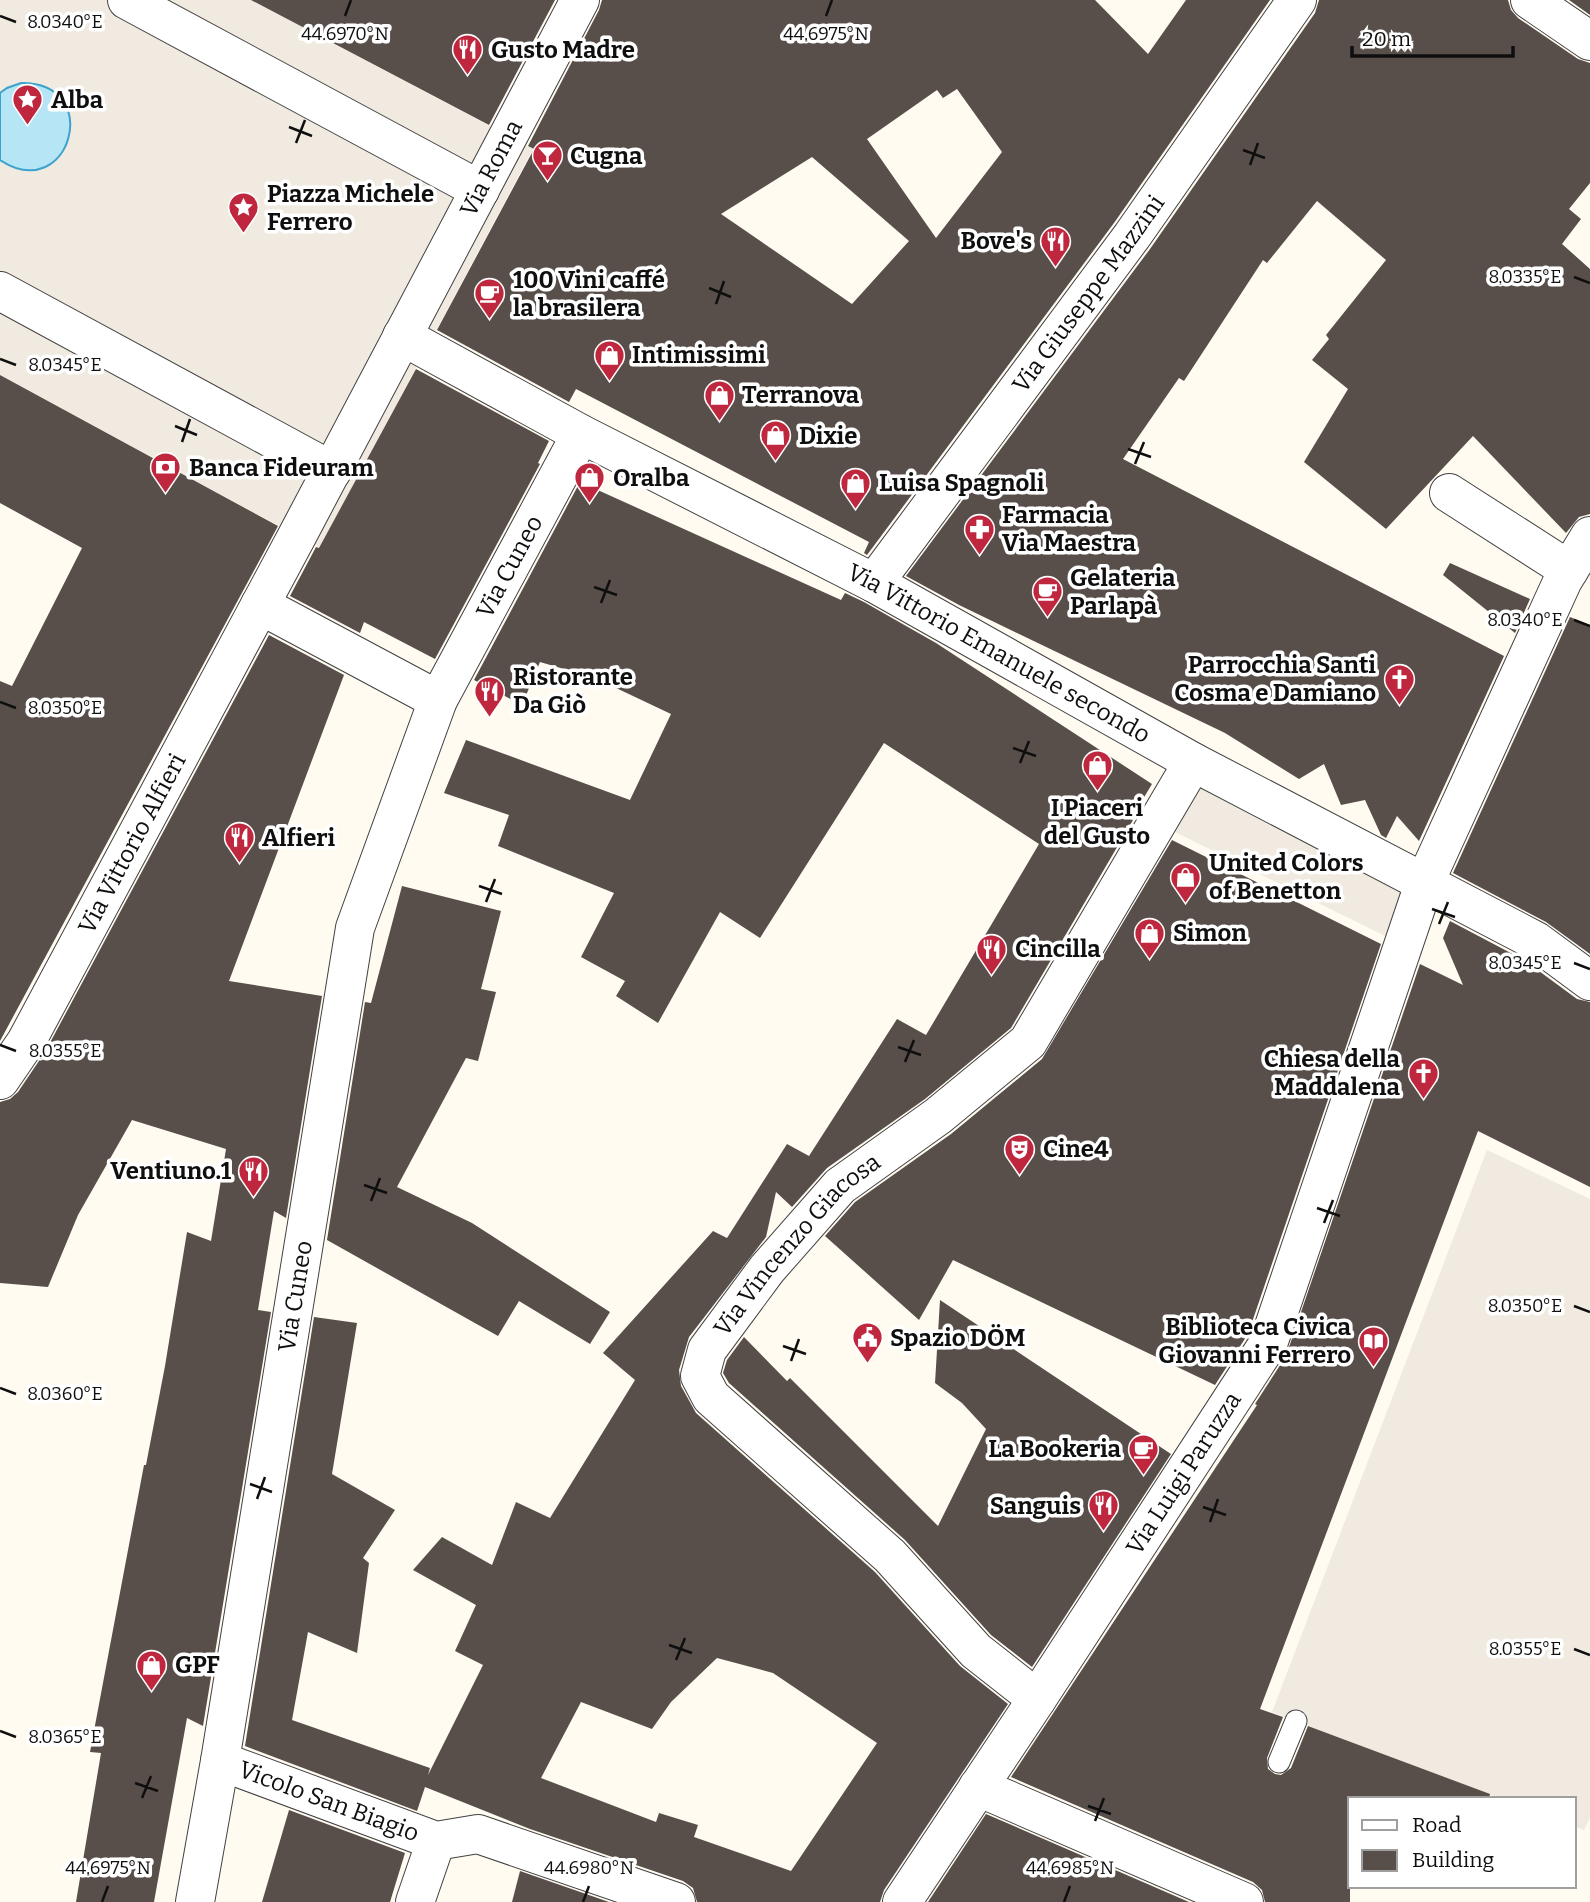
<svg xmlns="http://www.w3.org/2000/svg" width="1590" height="1902" viewBox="0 0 1590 1902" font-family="Bitter,serif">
<rect width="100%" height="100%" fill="#fffbf1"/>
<!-- plaza -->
<g fill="#f0eae0">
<polygon points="0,0 251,0 533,149 320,548 0,375"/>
<polygon points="1193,762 1424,884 1403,945 1157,823"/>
<polygon points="1487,1150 1590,1199 1590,1818 1584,1830 1574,1826 1574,1799 1502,1799 1272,1712"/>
</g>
<!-- water -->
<path fill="#b6e5f6" stroke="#3da3cd" stroke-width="2" d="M21,83C105,82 70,206 0,160V93L7,88Z"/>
<!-- building -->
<g fill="#584f4b" fill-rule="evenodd">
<polygon points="251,0 555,0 489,125"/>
<path d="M602,0H1095L1148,54L1186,0H1270L1114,223L867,555L864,553L869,542L576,389L569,402L437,330L534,149L528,146L599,10ZM957,89L1002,152L936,238L867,139L937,90L943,98ZM812,157L909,241L852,304L721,214Z"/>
<polygon points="1319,0 1508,0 1511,10 1518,18 1578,59 1590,63 1590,183 1569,209 1581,219 1562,244 1590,269 1590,514 1579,517 1566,533 1473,436 1386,529 1304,462 1348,389 1312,360 1329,339 1326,335 1386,260 1317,201 1267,263 1263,260 1184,381 1179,378 1123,459 1504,656 1419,841 1397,816 1386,838 1381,835 1365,800 1341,805 1324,764 1299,779 1225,733 959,605 906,576 1150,249 1315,13"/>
<polygon points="1569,0 1590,0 1590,15"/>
<polygon points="416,369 549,441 538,463 540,464 435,659 364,622 360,633 290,596 316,547 319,548"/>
<polygon points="0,375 278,526 0,1041 0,681 12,686 82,548 0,503"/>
<path d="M580,482L841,600L845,593L864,602L936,643L1152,784L1131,819L1133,820L1011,1028L925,1099L827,1168L792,1207L776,1192L766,1237L689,1337L679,1370L681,1386L696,1413L875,1572L960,1666L1008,1704L884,1890L880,1902H697L693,1888L683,1881L530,1829L425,1787L417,1811L245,1746L314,1317L357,1323L332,1474L395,1510L363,1558L369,1563L357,1653L308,1632L292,1720L430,1768L428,1775L483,1665L455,1651L476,1605L413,1570L442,1537L492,1565L516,1502L550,1518L635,1380L603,1353L713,1231L727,1238L787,1144L809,1156L897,1019L926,1035L1039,844L884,743L760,938L720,912L658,1023L616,996L625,981L581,957L614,893L498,846L509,815L444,793L466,740L630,800L671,714L595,678L540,662L522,705L474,680ZM717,1658L773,1673L877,1743L791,1871L694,1837L698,1825L659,1813L656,1822L541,1778L581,1702L652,1729L671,1702Z"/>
<polygon points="1450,563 1530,599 1515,633 1443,575"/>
<polygon points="1570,617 1590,625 1590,954 1546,922 1453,873"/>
<polygon points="269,635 344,675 229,981 322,996 286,1218 274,1211 258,1310 271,1312 203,1726 187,1718 154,1902 76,1902 101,1753 90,1752 144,1465 146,1465 165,1366 187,1232 211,1241 226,1149 132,1120 78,1215 48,1287 0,1283 0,1102 10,1099 18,1092 45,1052"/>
<polygon points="1172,840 1381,944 1248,1334 1215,1385 953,1260 919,1320 825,1236 855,1202 951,1134 1042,1059"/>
<polygon points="402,886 501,911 481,989 496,992 478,1061 466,1058 397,1187 472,1223 610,1312 590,1344 519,1301 498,1336 327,1240 365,1002 371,1003"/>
<polygon points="1450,921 1524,960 1577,999 1590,1002 1590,1187 1478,1131 1260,1709 1283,1717 1267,1758 1268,1769 1275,1774 1281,1775 1291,1768 1308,1726 1490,1794 1489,1799 1350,1799 1350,1902 1265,1902 1262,1890 1253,1882 1011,1777 1257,1405 1255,1404 1286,1356 1420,964 1463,985 1443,938"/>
<polygon points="940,1300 1171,1454 1032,1667 991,1635 905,1540 729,1383 723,1373 727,1360 744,1337 787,1381 790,1378 938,1526 986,1429 962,1403 935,1383"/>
<polygon points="289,1810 405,1853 390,1902 262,1902"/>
<polygon points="986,1814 1189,1902 928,1902"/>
<polygon points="520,1871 609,1902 512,1902"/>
</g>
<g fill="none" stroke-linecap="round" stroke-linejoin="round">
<defs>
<polyline id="lane" points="1279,1762 1296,1721"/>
<g id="street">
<polyline points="127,0 480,190"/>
<polyline points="1530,0 1590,41"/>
<polyline points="0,291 332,471"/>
<path id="s1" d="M402,336L581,434L874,583L1193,762L1536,941L1590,981"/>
<polyline points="1449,493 1569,570"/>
<path id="s2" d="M874,583L1132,236L1297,0"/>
<polyline points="260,605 438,700"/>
<path id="s3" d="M0,1080L26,1042L297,536L580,0"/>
<path id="s4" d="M1037,1699L976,1651L890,1556L711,1397L700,1376L707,1350L767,1269L840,1186L938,1116L1028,1042L1193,762"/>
<path id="s5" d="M220,1761L436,1841L478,1834L676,1902"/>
<polyline points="978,1787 1244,1902"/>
<path id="s6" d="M195,1902L220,1761L355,928L438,700L581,434"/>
<polyline points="415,1902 436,1841"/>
<path id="s7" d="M902,1902L1037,1699L1268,1344L1424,884L1563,580L1590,536"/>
</g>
</defs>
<!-- lane casing -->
<use href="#lane" stroke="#424242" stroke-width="23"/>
<!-- street casing -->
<use href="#street" stroke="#424242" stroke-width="40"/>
<!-- lane -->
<use href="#lane" stroke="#fff" stroke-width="21"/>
<!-- street -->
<use href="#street" stroke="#fff" stroke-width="38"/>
</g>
<!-- ticks -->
<path fill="none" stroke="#0f0f0f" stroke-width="2.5" d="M0,16L16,22M345,16L351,0M826,16L832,0M289,127L312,136M296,143L305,120M1243,150L1265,158M1250,165L1258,143M1574,277L1590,283M709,288L731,297M716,304L724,281M0,359L16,365M175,426L197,435M182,442L190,419M1128,449L1151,457M1135,464L1144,442M594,587L617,595M601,603L610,580M1574,620L1590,626M0,702L16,708M1013,748L1036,756M1020,763L1029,741M479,886L502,894M486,902L495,879M1432,909L1455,917M1439,924L1448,902M1574,963L1590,969M0,1045L16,1051M898,1047L921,1055M905,1062L914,1040M364,1185L387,1193M371,1201L380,1178M1317,1208L1340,1216M1324,1223L1333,1200M1574,1306L1590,1312M783,1346L806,1354M791,1361L799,1339M0,1388L16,1394M250,1484L272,1492M257,1499L265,1477M1203,1507L1226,1515M1210,1522L1218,1499M669,1645L692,1653M1574,1649L1590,1655M676,1660L685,1638M0,1731L16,1737M135,1783L158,1791M142,1798L151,1776M1088,1806L1111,1814M1095,1821L1104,1798M102,1902L108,1886M583,1902L589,1886M1064,1902L1070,1886"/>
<!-- icons -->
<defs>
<symbol id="restaurant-pin" viewBox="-11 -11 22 30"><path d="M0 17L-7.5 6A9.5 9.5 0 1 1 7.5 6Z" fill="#bf273e" stroke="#fff"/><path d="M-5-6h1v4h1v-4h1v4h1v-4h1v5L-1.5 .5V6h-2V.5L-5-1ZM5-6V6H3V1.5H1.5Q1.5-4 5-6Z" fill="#fff"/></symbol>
<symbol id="sight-pin" viewBox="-11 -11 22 30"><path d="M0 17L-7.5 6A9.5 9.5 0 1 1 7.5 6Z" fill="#bf273e" stroke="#fff"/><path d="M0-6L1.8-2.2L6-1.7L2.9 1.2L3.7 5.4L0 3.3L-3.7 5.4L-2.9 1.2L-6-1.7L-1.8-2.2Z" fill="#fff"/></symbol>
<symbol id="bar-pin" viewBox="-11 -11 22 30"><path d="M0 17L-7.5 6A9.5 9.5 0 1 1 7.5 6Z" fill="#bf273e" stroke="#fff"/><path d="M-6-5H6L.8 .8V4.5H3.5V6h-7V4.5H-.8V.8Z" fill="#fff"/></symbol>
<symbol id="cafe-pin" viewBox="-11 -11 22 30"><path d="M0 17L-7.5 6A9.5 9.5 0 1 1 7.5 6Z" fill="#bf273e" stroke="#fff"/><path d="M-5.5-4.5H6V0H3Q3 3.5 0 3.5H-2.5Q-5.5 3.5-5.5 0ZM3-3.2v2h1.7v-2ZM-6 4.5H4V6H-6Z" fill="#fff"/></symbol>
<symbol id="shop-pin" viewBox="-11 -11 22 30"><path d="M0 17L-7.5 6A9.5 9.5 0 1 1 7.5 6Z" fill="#bf273e" stroke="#fff"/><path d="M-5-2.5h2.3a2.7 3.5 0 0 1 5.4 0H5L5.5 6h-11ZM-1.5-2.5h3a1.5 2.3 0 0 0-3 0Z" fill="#fff"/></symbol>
<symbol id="bank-pin" viewBox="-11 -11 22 30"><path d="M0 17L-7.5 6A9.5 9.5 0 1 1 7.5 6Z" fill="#bf273e" stroke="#fff"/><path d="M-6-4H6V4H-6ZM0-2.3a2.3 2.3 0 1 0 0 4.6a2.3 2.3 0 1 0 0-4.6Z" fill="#fff"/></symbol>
<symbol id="pharmacy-pin" viewBox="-11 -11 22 30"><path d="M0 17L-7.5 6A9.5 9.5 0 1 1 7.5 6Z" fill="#bf273e" stroke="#fff"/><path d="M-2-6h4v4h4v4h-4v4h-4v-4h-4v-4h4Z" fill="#fff"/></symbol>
<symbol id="church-pin" viewBox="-11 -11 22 30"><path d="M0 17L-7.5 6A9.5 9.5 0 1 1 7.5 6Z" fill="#bf273e" stroke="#fff"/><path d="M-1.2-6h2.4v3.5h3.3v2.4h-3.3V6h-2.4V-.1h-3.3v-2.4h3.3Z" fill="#fff"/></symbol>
<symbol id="theatre-pin" viewBox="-11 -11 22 30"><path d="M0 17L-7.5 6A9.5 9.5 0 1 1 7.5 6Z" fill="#bf273e" stroke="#fff"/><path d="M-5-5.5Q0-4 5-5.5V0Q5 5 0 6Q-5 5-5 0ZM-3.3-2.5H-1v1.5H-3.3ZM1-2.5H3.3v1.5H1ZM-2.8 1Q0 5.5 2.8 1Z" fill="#fff"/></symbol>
<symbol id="civic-pin" viewBox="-11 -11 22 30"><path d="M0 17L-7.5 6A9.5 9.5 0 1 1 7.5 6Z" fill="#bf273e" stroke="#fff"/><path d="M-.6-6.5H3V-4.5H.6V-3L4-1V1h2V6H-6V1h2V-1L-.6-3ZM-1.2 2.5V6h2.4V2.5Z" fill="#fff"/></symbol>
<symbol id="library-pin" viewBox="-11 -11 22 30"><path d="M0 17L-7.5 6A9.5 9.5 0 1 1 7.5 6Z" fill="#bf273e" stroke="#fff"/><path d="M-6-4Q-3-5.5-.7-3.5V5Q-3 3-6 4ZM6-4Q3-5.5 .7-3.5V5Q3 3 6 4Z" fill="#fff"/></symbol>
</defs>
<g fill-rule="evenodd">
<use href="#restaurant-pin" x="450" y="32" width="35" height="47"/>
<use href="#sight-pin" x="10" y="82" width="35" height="47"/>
<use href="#bar-pin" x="530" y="138" width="35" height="47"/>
<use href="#sight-pin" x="226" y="190" width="35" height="47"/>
<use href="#restaurant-pin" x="1038" y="224" width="35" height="47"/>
<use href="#cafe-pin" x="472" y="276" width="35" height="47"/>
<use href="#shop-pin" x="592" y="338" width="35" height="47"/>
<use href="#shop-pin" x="702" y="378" width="35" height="47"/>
<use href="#shop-pin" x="758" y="418" width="35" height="47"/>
<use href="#bank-pin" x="148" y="450" width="35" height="47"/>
<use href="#shop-pin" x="572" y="460" width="35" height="47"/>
<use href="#shop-pin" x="838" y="466" width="35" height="47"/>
<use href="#pharmacy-pin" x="962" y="512" width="35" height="47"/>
<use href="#cafe-pin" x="1030" y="574" width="35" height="47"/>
<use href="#church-pin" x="1382" y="662" width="35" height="47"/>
<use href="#restaurant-pin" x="472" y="674" width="35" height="47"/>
<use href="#shop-pin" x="1080" y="748" width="35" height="47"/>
<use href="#restaurant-pin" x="222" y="820" width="35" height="47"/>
<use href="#shop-pin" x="1168" y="860" width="35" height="47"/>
<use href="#shop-pin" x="1132" y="916" width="35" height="47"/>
<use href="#restaurant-pin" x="974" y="932" width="35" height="47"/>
<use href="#church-pin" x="1406" y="1056" width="35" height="47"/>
<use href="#theatre-pin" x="1002" y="1132" width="35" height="47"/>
<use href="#restaurant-pin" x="236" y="1154" width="35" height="47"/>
<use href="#civic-pin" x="850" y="1320" width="35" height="47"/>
<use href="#library-pin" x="1356" y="1324" width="35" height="47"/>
<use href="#cafe-pin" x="1126" y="1432" width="35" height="47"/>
<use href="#restaurant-pin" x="1086" y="1488" width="35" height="47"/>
<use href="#shop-pin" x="134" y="1648" width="35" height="47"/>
</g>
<g text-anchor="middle" stroke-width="7" stroke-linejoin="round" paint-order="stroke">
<!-- poi labels -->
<g font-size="24" font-weight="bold" fill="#0f0f0f" stroke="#fff" text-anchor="start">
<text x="491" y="58">Gusto Madre</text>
<text x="51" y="108">Alba</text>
<text x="570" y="164">Cugna</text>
<text x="267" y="202">Piazza Michele<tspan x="267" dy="28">Ferrero</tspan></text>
<text x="1032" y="249" text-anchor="end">Bove's</text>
<text x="513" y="288">100 Vini caffé<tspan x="513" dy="28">la brasilera</tspan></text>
<text x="632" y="363">Intimissimi</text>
<text x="742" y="403">Terranova</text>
<text x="799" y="444">Dixie</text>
<text x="189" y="476">Banca Fideuram</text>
<text x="613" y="486">Oralba</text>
<text x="879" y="491">Luisa Spagnoli</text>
<text x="1002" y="523">Farmacia<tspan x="1002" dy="28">Via Maestra</tspan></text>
<text x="1070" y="586">Gelateria<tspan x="1070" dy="28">Parlapà</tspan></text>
<text x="1376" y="673" text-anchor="end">Parrocchia Santi<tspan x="1376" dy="28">Cosma e Damiano</tspan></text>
<text x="513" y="685">Ristorante<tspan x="513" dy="28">Da Giò</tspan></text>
<text x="1097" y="816" text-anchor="middle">I Piaceri<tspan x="1097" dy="28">del Gusto</tspan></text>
<text x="262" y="846">Alfieri</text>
<text x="1209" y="871">United Colors<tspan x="1209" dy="28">of Benetton</tspan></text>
<text x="1173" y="941">Simon</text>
<text x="1015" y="957">Cincilla</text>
<text x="1400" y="1067" text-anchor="end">Chiesa della<tspan x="1400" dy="28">Maddalena</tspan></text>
<text x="1043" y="1157">Cine4</text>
<text x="231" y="1179" text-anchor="end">Ventiuno.1</text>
<text x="1351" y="1335" text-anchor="end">Biblioteca Civica<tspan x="1351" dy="28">Giovanni Ferrero</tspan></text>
<text x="890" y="1346">Spazio DÖM</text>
<text x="1121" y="1457" text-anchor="end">La Bookeria</text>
<text x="1081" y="1514" text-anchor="end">Sanguis</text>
<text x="175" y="1673">GPF</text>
</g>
<!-- street labels -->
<g font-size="24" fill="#0f0f0f" stroke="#fff">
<text dy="8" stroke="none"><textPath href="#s3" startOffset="1036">Via Roma</textPath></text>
<text dy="8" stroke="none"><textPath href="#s2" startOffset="360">Via Giuseppe Mazzini</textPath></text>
<text dy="8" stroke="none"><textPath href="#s6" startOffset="1381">Via Cuneo</textPath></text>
<text dy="8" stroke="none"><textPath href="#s1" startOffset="676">Via Vittorio Emanuele secondo</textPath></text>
<text dy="8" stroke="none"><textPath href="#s3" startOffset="271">Via Vittorio Alfieri</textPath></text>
<text dy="8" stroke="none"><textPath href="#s4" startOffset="635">Via Vincenzo Giacosa</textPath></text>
<text dy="8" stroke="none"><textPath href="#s6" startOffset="614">Via Cuneo</textPath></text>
<text dy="8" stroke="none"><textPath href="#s7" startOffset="513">Via Luigi Paruzza</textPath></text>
<text dy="8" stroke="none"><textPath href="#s5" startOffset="116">Vicolo San Biagio</textPath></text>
</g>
</g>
<g font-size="18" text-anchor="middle" fill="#0f0f0f" stroke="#fff" stroke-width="7" stroke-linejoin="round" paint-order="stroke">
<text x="65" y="28">8.0340°E</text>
<text x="345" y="40">44.6970°N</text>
<text x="826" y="40">44.6975°N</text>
<text x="1525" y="283">8.0335°E</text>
<text x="65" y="371">8.0345°E</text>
<text x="1525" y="626">8.0340°E</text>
<text x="65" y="714">8.0350°E</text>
<text x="1525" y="969">8.0345°E</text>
<text x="65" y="1057">8.0355°E</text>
<text x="1525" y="1312">8.0350°E</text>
<text x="65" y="1400">8.0360°E</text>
<text x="1525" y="1655">8.0355°E</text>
<text x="65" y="1743">8.0365°E</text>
<text x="108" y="1874">44.6975°N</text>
<text x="589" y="1874">44.6980°N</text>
<text x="1070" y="1874">44.6985°N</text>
</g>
<!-- legend -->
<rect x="1348" y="1797" width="228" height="91" fill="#ffffff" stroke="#9f9f9f" stroke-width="2"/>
<rect x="1362" y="1820" width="35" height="10" fill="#ffffff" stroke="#9f9f9f" stroke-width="2"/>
<text x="1412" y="1832" font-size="21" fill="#0f0f0f">Road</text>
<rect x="1362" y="1850" width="35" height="21" fill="#584f4b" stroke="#9f9f9f" stroke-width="2"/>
<text x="1412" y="1867" font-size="21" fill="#0f0f0f">Building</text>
<!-- scale -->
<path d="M1352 46v10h161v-10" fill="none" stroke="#0f0f0f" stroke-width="3.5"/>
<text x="1362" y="46" font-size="21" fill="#0f0f0f" stroke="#ffffff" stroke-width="5" paint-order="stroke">20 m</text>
</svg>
